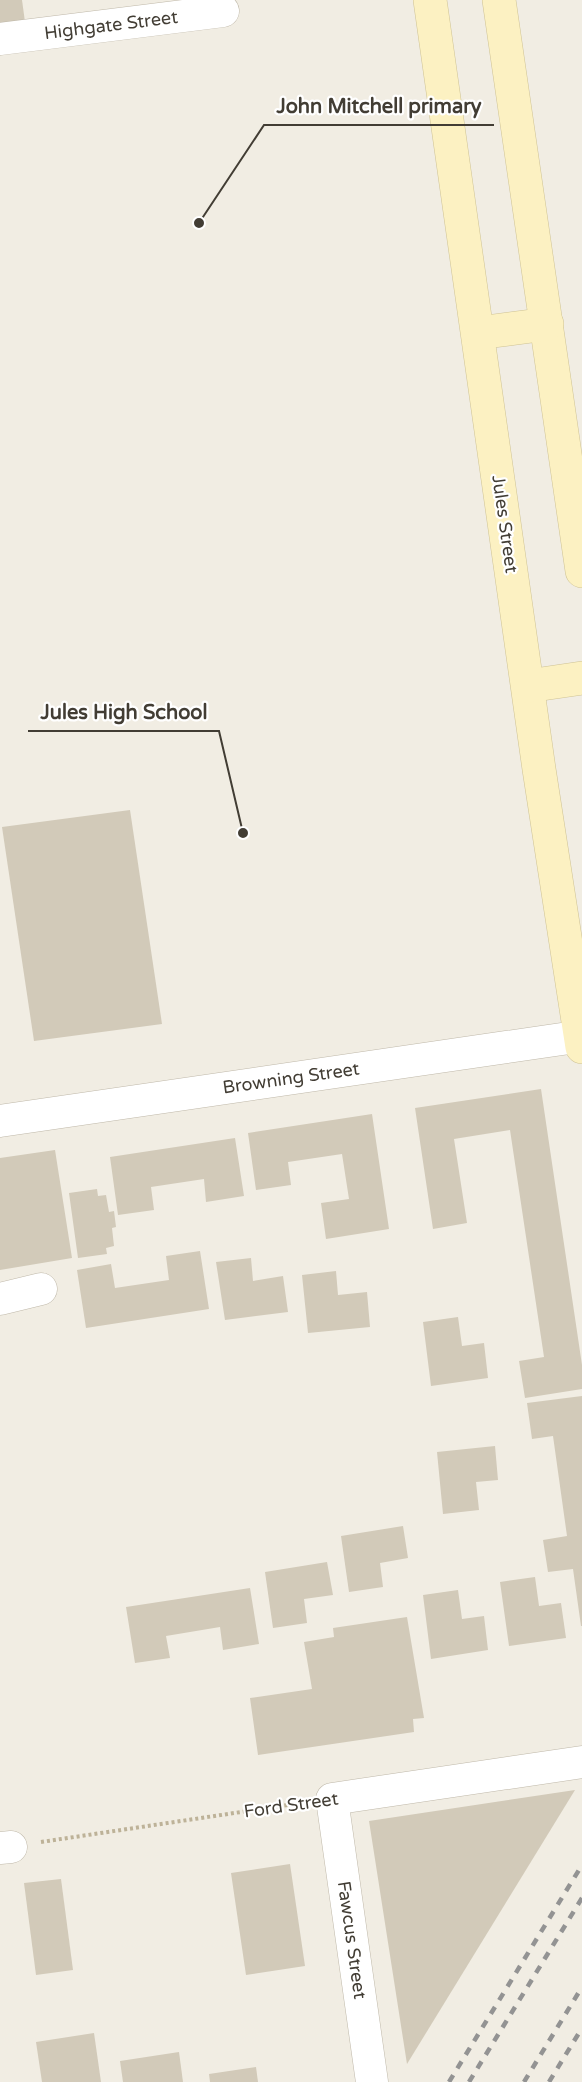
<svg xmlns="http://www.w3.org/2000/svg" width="582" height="2082" viewBox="0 0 582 2082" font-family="'Varela Round',sans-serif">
<rect width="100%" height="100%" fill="#f1ede3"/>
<!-- building -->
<g fill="#d2cab9">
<polygon points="0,0 22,0 25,22 0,25"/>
<polygon points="130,810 162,1024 34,1041 2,827"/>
<polygon points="541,1089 582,1365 582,1389 525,1398 519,1361 544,1357 510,1130 454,1139 467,1223 433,1229 415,1108"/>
<polygon points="372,1114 389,1229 326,1239 321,1203 349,1199 342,1154 288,1162 291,1185 256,1190 248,1133"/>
<polygon points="235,1138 244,1196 206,1202 204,1179 151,1187 154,1210 118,1215 110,1157"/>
<polygon points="55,1150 72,1258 0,1270 0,1158"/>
<polygon points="97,1189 98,1196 106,1195 109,1212 114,1211 116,1227 112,1228 114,1246 106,1248 107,1254 78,1258 69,1193"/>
<polygon points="200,1251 209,1309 86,1328 77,1270 111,1264 115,1288 169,1280 166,1256"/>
<polygon points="251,1258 253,1281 283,1276 288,1312 225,1320 216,1262"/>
<polygon points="336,1271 338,1295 367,1292 370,1327 308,1333 302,1275"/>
<polygon points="458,1317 462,1346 484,1343 488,1378 431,1386 423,1322"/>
<polygon points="582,1396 582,1626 581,1626 573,1569 548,1572 543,1540 567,1536 553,1436 532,1439 527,1403"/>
<polygon points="495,1446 498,1480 476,1482 479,1510 443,1514 437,1452"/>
<polygon points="403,1526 408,1558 380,1563 383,1587 349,1592 341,1536"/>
<polygon points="327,1562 333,1595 304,1599 307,1623 273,1628 265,1572"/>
<polygon points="535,1577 539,1606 561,1603 566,1638 509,1646 500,1582"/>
<polygon points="250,1588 259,1644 223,1650 220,1627 166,1636 170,1658 135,1663 126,1607"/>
<polygon points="458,1590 462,1619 484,1616 488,1650 431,1659 423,1595"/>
<polygon points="407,1617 424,1718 413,1719 414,1732 258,1755 250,1698 312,1689 304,1642 334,1637 333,1628"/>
<polygon points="575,1790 407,2064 369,1821"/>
<polygon points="290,1864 305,1966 246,1975 231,1873"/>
<polygon points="61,1879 73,1970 36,1975 24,1883"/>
<polygon points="94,2033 101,2082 42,2082 36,2042"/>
<polygon points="179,2052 183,2082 123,2082 120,2061"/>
<polygon points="256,2067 258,2082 210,2082 209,2074"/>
</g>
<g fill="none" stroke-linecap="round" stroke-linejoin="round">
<defs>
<g id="minor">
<polyline points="0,39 223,11"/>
<polyline points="0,1121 582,1036"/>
<polyline points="0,1299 41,1289"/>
<polyline points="0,1848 11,1847"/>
<polyline points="372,2082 332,1799 582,1762"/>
</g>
<g id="secondary">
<polyline points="430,0 539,769 582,1047"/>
<polyline points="499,0 582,571"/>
<polyline points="478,333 547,324"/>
<polyline points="528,686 582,678"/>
</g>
</defs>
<!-- minor casing -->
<use href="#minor" stroke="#bfb8a9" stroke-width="33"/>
<!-- secondary casing -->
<use href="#secondary" stroke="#cfc395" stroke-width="34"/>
<!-- path -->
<polyline stroke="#bdb298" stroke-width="4" stroke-dasharray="3 3" stroke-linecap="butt" points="41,1842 301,1803"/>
<!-- minor -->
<use href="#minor" stroke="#fff" stroke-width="32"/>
<!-- secondary -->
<use href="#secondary" stroke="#fcf1c2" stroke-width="33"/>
<!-- rail -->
<g stroke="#939393" stroke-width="4.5" stroke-dasharray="8 8" stroke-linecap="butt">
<polyline points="449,2082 582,1865"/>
<polyline points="469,2082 582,1898"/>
<polyline points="524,2082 582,1987"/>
<polyline points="549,2082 582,2028"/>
</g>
</g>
<g text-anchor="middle" stroke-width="4.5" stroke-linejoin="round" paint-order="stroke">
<!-- street labels -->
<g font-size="18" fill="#423d34" stroke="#fff">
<text transform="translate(111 25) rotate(-7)" y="6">Highgate Street</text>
<text transform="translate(505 524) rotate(82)" y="6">Jules Street</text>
<text transform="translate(291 1078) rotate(-8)" y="6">Browning Street</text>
<text transform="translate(291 1805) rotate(-8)" y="6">Ford Street</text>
<text transform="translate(352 1940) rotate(82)" y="6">Fawcus Street</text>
</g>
</g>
<!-- callouts -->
<path fill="none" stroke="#423d34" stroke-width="2" d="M199 223L264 125H494M243 833L219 731H28"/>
<g fill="#423d34" stroke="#fff" stroke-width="2">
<circle cx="199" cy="223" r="6"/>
<circle cx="243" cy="833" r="6"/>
</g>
<g font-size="20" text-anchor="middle" font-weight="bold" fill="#423d34" stroke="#fff" stroke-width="4.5" stroke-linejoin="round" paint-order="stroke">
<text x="379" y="113">John Mitchell primary</text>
<text x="124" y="719">Jules High School</text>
</g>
</svg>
